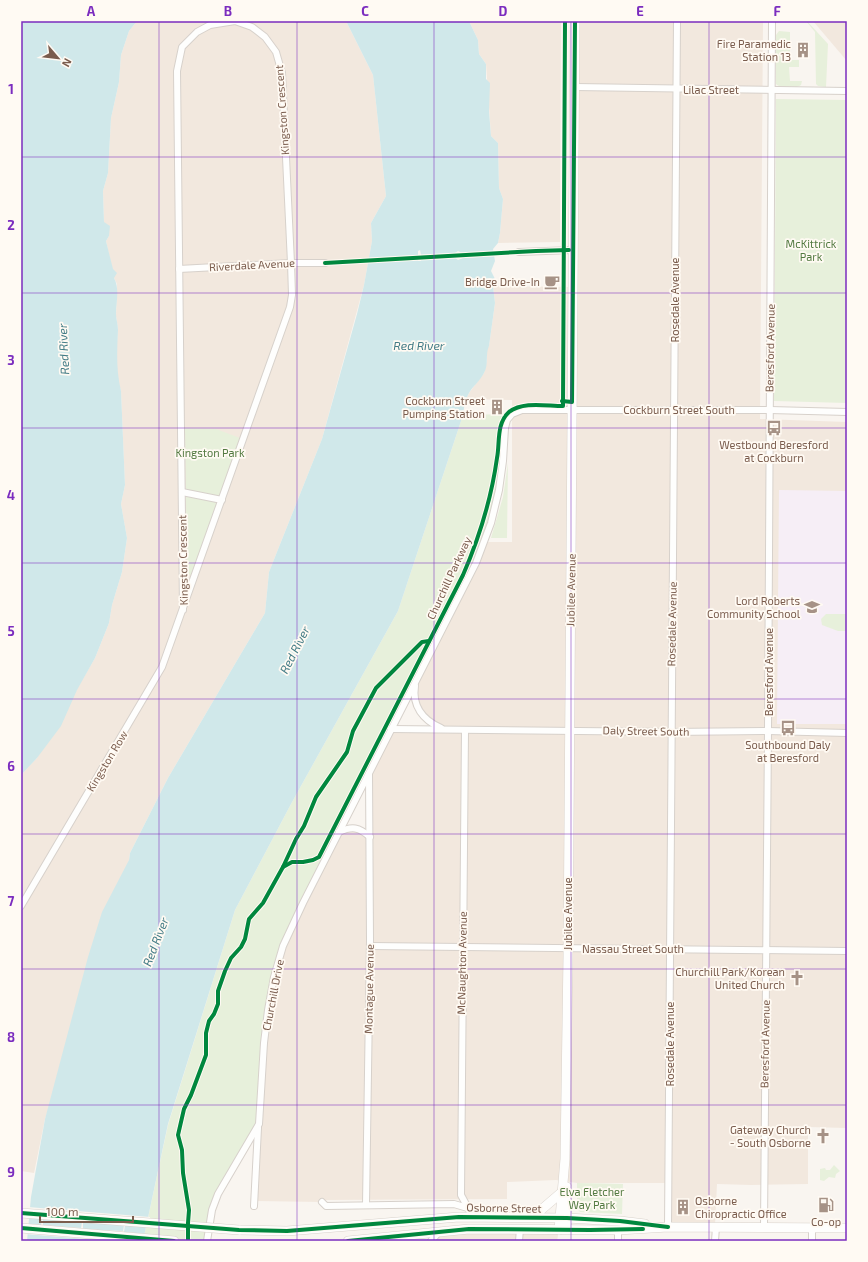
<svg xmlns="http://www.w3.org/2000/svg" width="868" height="1262" viewBox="0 0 868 1262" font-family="'Exo 2',sans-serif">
<rect width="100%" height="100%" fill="#f9f5f0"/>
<!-- residential -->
<g fill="#f2e8de">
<polygon points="137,21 346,21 373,75 386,196 371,223 372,241 364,285 322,439 269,572 265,613 168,778 130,853 129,860 45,1119 34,1173 21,1171 21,775 37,758 95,658 109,623 112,605 122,572 127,538 121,504 125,485 121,391 117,377 116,355 118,328 116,316 117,284 114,278 106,241 109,236 104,222 103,191 108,173 111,118 119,82 121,55 129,31"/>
<polygon points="469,21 561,21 560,242 498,243 500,233 503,199 499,188 498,143 491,136 486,64 479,54 478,40"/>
<polygon points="575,21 763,21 760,419 847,422 847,1128 808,1127 808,1184 751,1185 717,1184 715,1225 668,1227 669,1183 577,1183 556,1180 507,1182 507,1199 322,1200 322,1202 255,1201 268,1010 283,946 339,832 348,828 369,837 369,773 391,729 443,729 430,723 417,706 416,681 484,542 512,542 512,400 466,399 469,393 484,373 487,360 487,349 489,346 495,303 493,286 572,287"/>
<polygon points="813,21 847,21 847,61"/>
<polygon points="559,1230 557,1241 431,1241 438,1233"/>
</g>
<!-- education -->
<polygon fill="#f6eef6" points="779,490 847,491 847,724 777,724"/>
<!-- green -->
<g fill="#e7f0db">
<polygon points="806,21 807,21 828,44 826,87 818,86 816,84 815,32"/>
<path d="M779,31L790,32V60H799V67H789L790,81H802L801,85C796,89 781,89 776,84V35Z"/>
<polygon points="776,99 847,100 847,403 774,401"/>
<polygon points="512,414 507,420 503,461 484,542 283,946 268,1010 259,1124 218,1194 207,1241 143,1241 168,1125 235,910 291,804 398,611 463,415"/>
<polygon points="185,428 216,429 240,438 192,575 187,574"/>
<polygon points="508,463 507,538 491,538 503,497"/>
<polygon points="826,614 846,614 846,631 838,631 822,625 821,619"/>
<polygon points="834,1165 840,1171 836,1174 835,1178 829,1177 824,1181 820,1180 820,1169 825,1168 826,1170 830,1170"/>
<polygon points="577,1183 623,1184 622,1214 580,1212 577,1208"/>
</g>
<!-- water -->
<g fill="#d0e8ea">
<path d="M21,21H137L129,31L121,55L119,82L111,118L108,173L103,191L104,222L110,226L109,236L106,241L113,269L117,273L114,278C120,289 116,302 116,314C116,319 118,324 118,330C117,351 116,370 121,391L125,485L121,504L127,538L122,572L112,605L109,623L95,658L77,690L61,726L37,758L21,775Z"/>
<path d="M346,21H469L478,40L479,54L486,64V79L490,83L489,111L491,136L498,143L499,188L503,199L500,233L498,243L493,249L495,261L491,271L495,279L493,286L495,303L489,346C485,354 489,365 484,373C480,381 473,386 469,393C465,400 464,408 463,415L398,611L291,804L235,910L168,1124L143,1241H27L31,1197L45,1119L88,957L102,912L129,860L130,853L168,778L265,613L269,572L322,439L357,314L364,285L372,241L371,223L386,196L373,75Z"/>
</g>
<!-- pier -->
<g fill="#f9f5f0" fill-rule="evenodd">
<polygon points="420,250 421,255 455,253 458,251 462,253 495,251 496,256 463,258 458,260 455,258 421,260 421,261 418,261 418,260 366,263 367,258 418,255 418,251"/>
<path d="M28,1207L150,1217L148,1227L125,1225L124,1232L147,1234L145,1241H111L25,1234L26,1224L41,1225L42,1219L27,1217ZM43,1219L82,1222L81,1228L43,1225ZM83,1222L124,1225L123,1231L83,1229Z"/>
</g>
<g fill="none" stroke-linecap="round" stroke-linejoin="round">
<defs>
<g id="street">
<polyline points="575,87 847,91"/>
<polyline points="519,252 573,250"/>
<polyline points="179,269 291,263 325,263"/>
<polyline points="182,492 222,500"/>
<path d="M415,686C412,706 423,720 441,728"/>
<polyline points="391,729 671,732 768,731 847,733"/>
<polyline points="465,730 461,1195 468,1208"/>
<path d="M339,832C352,826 359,827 370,837"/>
<polyline points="21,906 162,667 290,307 292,295 291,263 282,73 276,52 265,37 252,27 235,21 210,25 197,32 182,47 177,71 183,610"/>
<polyline points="370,946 847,951"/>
<polyline points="322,1202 326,1206 454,1204 488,1214"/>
<polyline points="366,1205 370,940 369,774"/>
<polyline points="254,1206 258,1128"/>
<polyline points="668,1227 677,21"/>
<polyline points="764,1227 768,731 772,21"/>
<polyline points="207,1241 212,1210 218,1194 259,1124 264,1043 268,1010 274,977 283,946 303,903 476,563 491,523 499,490 503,461 505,428 507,420 512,414 522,410 770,410 847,412"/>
<polyline points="431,1241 438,1233"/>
<polyline points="519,1241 520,1229"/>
<polyline points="618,1241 618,1230"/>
<polyline points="715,1241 716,1227"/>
<polyline points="812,1241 812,1228"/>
</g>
<g id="secondary">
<polyline points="527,1215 541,1210 562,1192"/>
<polyline points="567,1224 567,1187"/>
<polyline points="21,1228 174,1241"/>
<polyline points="239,1230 287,1231 459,1217 567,1218 620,1221 645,1224"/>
<polyline points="559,1230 565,1159 568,956 575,21"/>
<polyline points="348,1241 469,1229 618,1230 668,1227 847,1228"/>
</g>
</defs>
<!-- street casing -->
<use href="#street" stroke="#d7d1cb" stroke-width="8"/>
<!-- secondary casing -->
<use href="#secondary" stroke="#d9d2cb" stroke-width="10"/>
<!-- street -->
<use href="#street" stroke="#fefefd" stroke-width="6"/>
<!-- secondary -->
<use href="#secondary" stroke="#fefefd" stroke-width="9"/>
<defs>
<polyline id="secondary-bridge" points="21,1213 239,1230"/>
</defs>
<!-- secondary-bridge casing -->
<use href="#secondary-bridge" stroke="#d9d2cb" stroke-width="10" stroke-linecap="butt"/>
<!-- secondary-bridge -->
<use href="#secondary-bridge" stroke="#fefefd" stroke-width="9"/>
<defs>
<g id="cycleway">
<polyline points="325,263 536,251 569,250"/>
<polyline points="562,401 572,402 575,21"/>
<polyline points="283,867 296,839 304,826 316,797 347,752 353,731 376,688 422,642 429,641"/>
<polyline points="21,1213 239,1230 287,1231 459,1217 567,1218 620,1221 668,1227"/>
<polyline points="21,1228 174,1241"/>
<path d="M188,1241V1223L189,1210L183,1173L182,1150L178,1135L184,1109L191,1095L206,1055V1033L209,1021L214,1014L218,1004V991L225,971L231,958L241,947L245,939L249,919L263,903L283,867L292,862H303L313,860L319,857L463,575C480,536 491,501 497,458C500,443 496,424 509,412C523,401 546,406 563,406L565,21"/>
<polyline points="348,1241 469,1229 590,1230 643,1229"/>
</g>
</defs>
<!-- cycleway casing -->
<use href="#cycleway" stroke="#fffaf3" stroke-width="6"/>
<!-- cycleway -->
<use href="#cycleway" stroke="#00873e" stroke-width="4"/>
</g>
<!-- grid -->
<path fill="none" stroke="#7b2cbf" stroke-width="1" stroke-opacity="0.55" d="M159,21V1241M297,21V1241M434,21V1241M571,21V1241M709,21V1241M21,157H847M21,293H847M21,428H847M21,563H847M21,699H847M21,834H847M21,969H847M21,1105H847"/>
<!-- icons -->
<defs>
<symbol id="building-bare" viewBox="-9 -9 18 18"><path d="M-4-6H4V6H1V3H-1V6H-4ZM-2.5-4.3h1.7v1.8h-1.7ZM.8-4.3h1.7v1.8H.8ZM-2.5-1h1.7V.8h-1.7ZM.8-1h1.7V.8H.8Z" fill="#a69286" stroke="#fffaf3" stroke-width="2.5" paint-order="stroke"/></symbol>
<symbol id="cafe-bare" viewBox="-9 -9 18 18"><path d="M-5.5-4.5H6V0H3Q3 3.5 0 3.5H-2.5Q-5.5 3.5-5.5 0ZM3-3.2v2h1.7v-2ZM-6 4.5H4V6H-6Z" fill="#a69286" stroke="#fffaf3" stroke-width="2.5" paint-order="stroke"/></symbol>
<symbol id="bus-bare" viewBox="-9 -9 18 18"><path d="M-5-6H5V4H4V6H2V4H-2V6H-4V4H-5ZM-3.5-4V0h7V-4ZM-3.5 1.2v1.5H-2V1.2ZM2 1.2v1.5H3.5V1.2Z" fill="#a69286" stroke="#fffaf3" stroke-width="2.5" paint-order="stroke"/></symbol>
<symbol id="school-bare" viewBox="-9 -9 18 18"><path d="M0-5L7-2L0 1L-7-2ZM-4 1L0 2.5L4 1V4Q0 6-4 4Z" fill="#a69286" stroke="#fffaf3" stroke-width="2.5" paint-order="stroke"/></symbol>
<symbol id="church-bare" viewBox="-9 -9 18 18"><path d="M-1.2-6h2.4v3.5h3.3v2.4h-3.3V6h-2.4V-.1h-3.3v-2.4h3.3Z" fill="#a69286" stroke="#fffaf3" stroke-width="2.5" paint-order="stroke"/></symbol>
<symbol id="fuel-bare" viewBox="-9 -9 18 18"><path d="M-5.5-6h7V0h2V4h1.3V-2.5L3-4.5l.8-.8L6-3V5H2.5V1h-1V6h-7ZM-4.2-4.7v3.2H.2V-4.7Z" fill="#a69286" stroke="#fffaf3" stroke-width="2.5" paint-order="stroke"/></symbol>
</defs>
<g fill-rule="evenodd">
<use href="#building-bare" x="792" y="39" width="22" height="22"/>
<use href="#cafe-bare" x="541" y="271" width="22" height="22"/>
<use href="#building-bare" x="486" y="396" width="22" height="22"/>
<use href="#bus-bare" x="763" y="417" width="22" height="22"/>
<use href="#school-bare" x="801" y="596" width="22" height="22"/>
<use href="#bus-bare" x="777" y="717" width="22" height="22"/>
<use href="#church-bare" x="786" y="967" width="22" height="22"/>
<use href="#church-bare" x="812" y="1125" width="22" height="22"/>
<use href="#fuel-bare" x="815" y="1194" width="22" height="22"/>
<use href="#building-bare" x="672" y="1196" width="22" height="22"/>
</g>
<g text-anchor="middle" stroke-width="3.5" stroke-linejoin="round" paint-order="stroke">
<!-- poi labels -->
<g font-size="11" fill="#7a5c4d" stroke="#fffaf3" text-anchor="end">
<text x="791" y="48">Fire Paramedic<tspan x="791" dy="13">Station 13</tspan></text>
<text x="540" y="286">Bridge Drive-In</text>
<text x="485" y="405">Cockburn Street<tspan x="485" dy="13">Pumping Station</tspan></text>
<text x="774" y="449" text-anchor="middle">Westbound Beresford<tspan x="774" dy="13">at Cockburn</tspan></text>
<text x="800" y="605">Lord Roberts<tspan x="800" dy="13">Community School</tspan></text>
<text x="788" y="749" text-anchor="middle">Southbound Daly<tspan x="788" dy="13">at Beresford</tspan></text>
<text x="785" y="976">Churchill Park/Korean<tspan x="785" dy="13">United Church</tspan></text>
<text x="811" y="1134">Gateway Church<tspan x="811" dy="13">- South Osborne</tspan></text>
<text x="695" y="1205" text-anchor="start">Osborne<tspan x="695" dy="13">Chiropractic Office</tspan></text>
<text x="826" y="1226" text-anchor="middle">Co-op</text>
</g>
<!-- street labels -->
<g font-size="11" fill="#7a5c4d" stroke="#fffaf3">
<text x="711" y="94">Lilac Street</text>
<text transform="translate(282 110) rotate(-94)" y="4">Kingston Crescent</text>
<text transform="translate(252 265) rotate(-3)" y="4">Riverdale Avenue</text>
<text transform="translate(675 300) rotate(-90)" y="4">Rosedale Avenue</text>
<text transform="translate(770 348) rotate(-89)" y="4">Beresford Avenue</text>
<text x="679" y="414">Cockburn Street South</text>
<text transform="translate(183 560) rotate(-91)" y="4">Kingston Crescent</text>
<text transform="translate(449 578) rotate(-65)" y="4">Churchill Parkway</text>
<text transform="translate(571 590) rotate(-89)" y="4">Jubilee Avenue</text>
<text transform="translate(672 624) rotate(-89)" y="4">Rosedale Avenue</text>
<text transform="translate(769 672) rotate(-90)" y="4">Beresford Avenue</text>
<text transform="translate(646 731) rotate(1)" y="4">Daly Street South</text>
<text transform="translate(107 761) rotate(-59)" y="4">Kingston Row</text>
<text transform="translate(568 914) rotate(-90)" y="4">Jubilee Avenue</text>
<text x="633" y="953">Nassau Street South</text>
<text transform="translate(462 963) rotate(-89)" y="4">McNaughton Avenue</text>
<text transform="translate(369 989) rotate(-89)" y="4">Montague Avenue</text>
<text transform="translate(273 995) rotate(-79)" y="4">Churchill Drive</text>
<text transform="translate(670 1044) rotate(-90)" y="4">Rosedale Avenue</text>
<text transform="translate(765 1044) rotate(-89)" y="4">Beresford Avenue</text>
<text transform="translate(504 1208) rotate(1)" y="4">Osborne Street</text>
</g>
<!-- park labels -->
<g font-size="11" fill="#537a41" stroke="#fffaf3">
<text x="811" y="248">McKittrick<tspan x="811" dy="13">Park</tspan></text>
<text x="210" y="457">Kingston Park</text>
<text x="592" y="1196">Elva Fletcher<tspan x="592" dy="13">Way Park</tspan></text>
</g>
<!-- water labels -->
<g font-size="12" font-style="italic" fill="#437c86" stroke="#fffaf3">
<text x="419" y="350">Red River</text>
<text transform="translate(64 349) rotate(-93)" y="4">Red River</text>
<text transform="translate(295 650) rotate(-63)" y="4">Red River</text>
<text transform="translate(156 942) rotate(-69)" y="4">Red River</text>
</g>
</g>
<!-- border -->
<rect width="868" height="1262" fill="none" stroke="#fffaf3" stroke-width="44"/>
<!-- north arrow -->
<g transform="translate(58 58) rotate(118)" stroke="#fffaf3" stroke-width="3" paint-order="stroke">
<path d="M0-3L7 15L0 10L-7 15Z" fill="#7a5c4d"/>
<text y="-6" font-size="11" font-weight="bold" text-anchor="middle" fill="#7a5c4d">N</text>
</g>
<!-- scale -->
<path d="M40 1216v6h93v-6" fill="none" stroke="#7a5c4d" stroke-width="2"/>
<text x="46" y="1216" font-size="12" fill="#7a5c4d" stroke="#fffaf3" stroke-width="3" paint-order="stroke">100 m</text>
<rect x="22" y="22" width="824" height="1218" fill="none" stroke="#7b2cbf" stroke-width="1.5"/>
<g font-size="13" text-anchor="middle" font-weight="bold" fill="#7b2cbf">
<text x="91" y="16">A</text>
<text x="228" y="16">B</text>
<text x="365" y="16">C</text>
<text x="503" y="16">D</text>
<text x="640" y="16">E</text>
<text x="777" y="16">F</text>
<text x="11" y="94">1</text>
<text x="11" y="230">2</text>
<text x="11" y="365">3</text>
<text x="11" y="500">4</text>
<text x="11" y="636">5</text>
<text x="11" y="771">6</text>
<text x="11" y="906">7</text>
<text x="11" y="1042">8</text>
<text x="11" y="1177">9</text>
</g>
</svg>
